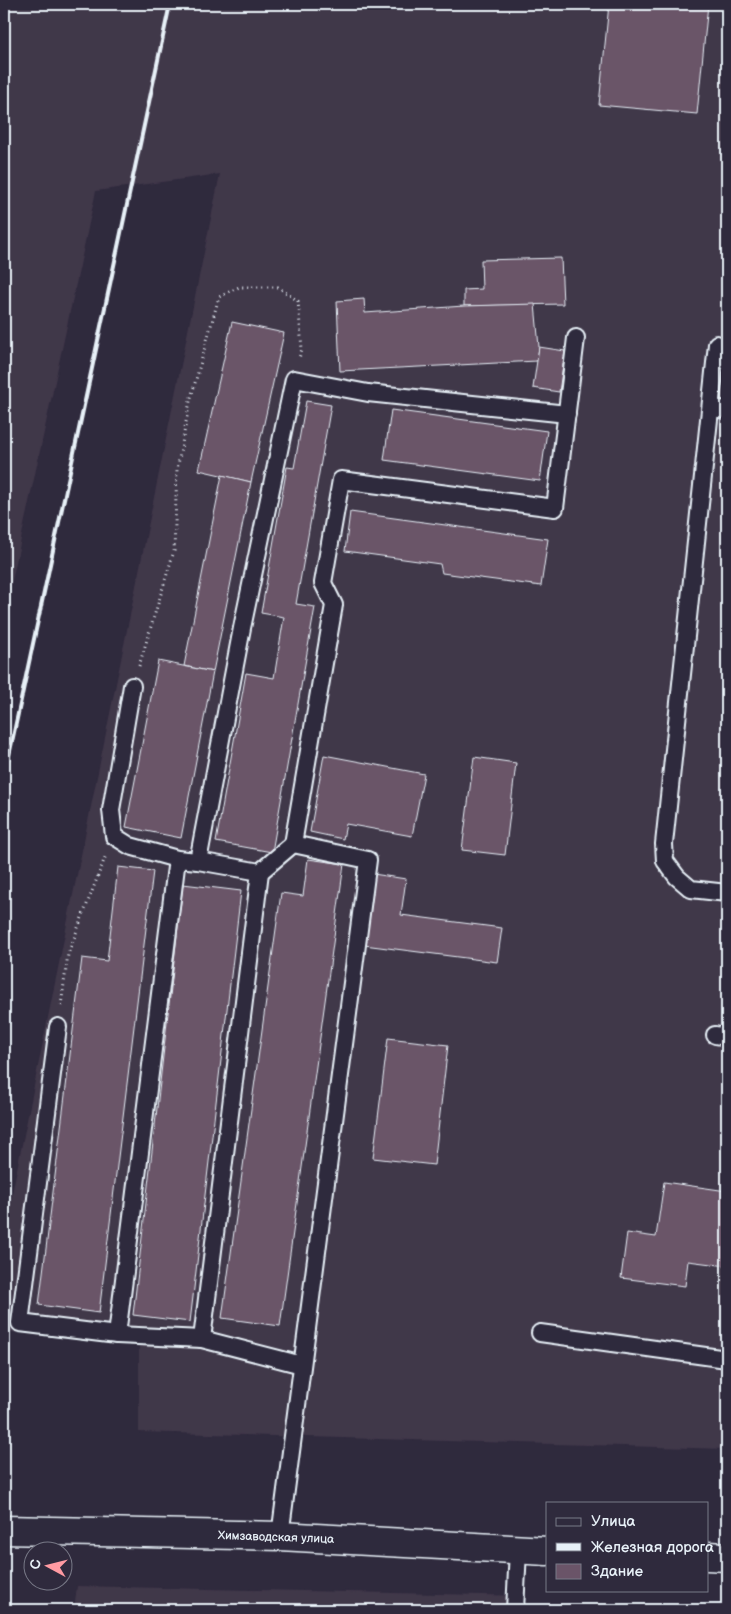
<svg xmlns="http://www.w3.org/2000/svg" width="731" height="1614" viewBox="0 0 731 1614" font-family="'Balsamiq Sans',sans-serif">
<rect width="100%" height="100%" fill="#2f2a3d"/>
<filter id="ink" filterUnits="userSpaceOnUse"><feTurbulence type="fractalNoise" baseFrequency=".02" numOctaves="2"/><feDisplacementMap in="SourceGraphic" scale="10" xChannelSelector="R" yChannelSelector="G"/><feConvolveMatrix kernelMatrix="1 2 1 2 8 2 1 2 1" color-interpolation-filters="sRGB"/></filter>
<g filter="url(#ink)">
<!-- built -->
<g fill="#41374a">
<polygon points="4,4 727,4 727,1449 139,1432 139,1336 4,1332 4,1233 220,174 96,191 4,618"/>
<polygon points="77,1586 523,1596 521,1610 74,1610"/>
</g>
<!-- building -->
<g fill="#6a5468" stroke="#e8f1f8">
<polygon points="609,4 708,4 697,114 599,105"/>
<polygon points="561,258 563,304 464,306 464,290 482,289 481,260"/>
<polygon points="364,299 365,313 464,306 535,304 539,347 537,361 340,371 337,301"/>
<polygon points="232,322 284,333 251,482 199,470"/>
<polygon points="539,347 565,351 559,392 533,388"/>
<polygon points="306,401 331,405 296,604 315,607 272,852 216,842 246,673 274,678 284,617 261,613 287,467 294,468"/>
<polygon points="391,410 547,431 540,481 384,460"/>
<polygon points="222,475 251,482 213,672 184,666"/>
<polygon points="350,512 548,539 541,586 442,573 440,564 345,551"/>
<polygon points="158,661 213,672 181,838 126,827"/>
<polygon points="324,755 424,774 412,836 346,824 343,839 310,832"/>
<polygon points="474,757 516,763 505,855 462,850"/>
<polygon points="308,859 344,864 280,1326 222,1318 281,893 303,896"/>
<polygon points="118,867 153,871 99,1313 39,1305 82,958 107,961"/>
<polygon points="373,874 406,879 401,915 502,928 497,962 364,945"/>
<polygon points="183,884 241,891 190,1322 133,1315"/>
<polygon points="388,1038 448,1045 434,1165 373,1158"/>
<polygon points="664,1182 727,1191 727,1266 688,1261 685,1286 621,1278 627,1233 656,1237"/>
</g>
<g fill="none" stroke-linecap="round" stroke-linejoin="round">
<defs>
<g id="lane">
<polyline points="717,344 664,844 665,861 677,877 691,889 727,893"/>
<polyline points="712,408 727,410"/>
<polyline points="132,686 111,810 114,836 130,846 177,859 198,861 260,872 293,844 368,860 280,1536"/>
<polyline points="293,844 334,605 323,583 341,480 555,508 576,338"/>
<polyline points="198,861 242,628 294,379 368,393 567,414"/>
<polyline points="58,1027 20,1323 117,1335 202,1339 302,1365"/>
<polyline points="715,1035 727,1037"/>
<polyline points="540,1333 727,1359"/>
<polyline points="117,1335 177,859"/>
<polyline points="202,1339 260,872"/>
<polyline points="515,1610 518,1550"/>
</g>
<g id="secondary">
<polyline points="4,1530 280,1536 547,1551"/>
<polyline points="707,1556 727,1557"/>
</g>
</defs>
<!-- lane casing -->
<use href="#lane" stroke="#e8f1f8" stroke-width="20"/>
<!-- secondary casing -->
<use href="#secondary" stroke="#e8f1f8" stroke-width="31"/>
<!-- path -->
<g stroke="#e8f1f8" stroke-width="3" stroke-dasharray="1 4" stroke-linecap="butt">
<polyline points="139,666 174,551 177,470 190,401 219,297 239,287 278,287 298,301 302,349 299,358"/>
<polyline points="61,1006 68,954 106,855"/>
</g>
<!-- lane -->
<use href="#lane" stroke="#2f2a3d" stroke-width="16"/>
<!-- secondary -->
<use href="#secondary" stroke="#2f2a3d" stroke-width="28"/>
<!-- rail -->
<polyline stroke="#e8f1f8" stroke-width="4" points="4,779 170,4"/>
</g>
</g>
<g text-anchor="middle" stroke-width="5" stroke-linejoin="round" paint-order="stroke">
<!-- street labels -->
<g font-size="12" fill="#e8f1f8" stroke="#2f2a3d">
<text transform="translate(276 1537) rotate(2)" y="4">Химзаводская улица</text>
</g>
</g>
<!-- margin -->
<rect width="731" height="1614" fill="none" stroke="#2f2a3d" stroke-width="20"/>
<rect x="10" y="10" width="711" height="1594" fill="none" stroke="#e8f1f8" stroke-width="2" filter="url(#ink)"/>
<!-- legend -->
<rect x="546" y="1502" width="162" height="90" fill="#2f2a3d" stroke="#797a88"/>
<rect x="556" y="1518" width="25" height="8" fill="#2f2a3d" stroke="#797a88"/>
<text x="591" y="1526" font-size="15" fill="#e8f1f8">Улица</text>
<rect x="556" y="1543" width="25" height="8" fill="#e8f1f8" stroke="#797a88"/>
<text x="591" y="1552" font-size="15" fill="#e8f1f8">Железная дорога</text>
<rect x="556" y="1564" width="25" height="15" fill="#6a5468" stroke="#797a88"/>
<text x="591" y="1576" font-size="15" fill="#e8f1f8">Здание</text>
<!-- north arrow -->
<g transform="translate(48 1566) rotate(277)"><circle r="24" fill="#2f2a3d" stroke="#797a88"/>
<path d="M0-4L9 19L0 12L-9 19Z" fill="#ff9aa2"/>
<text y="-8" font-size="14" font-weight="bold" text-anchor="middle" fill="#e8f1f8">С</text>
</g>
</svg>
